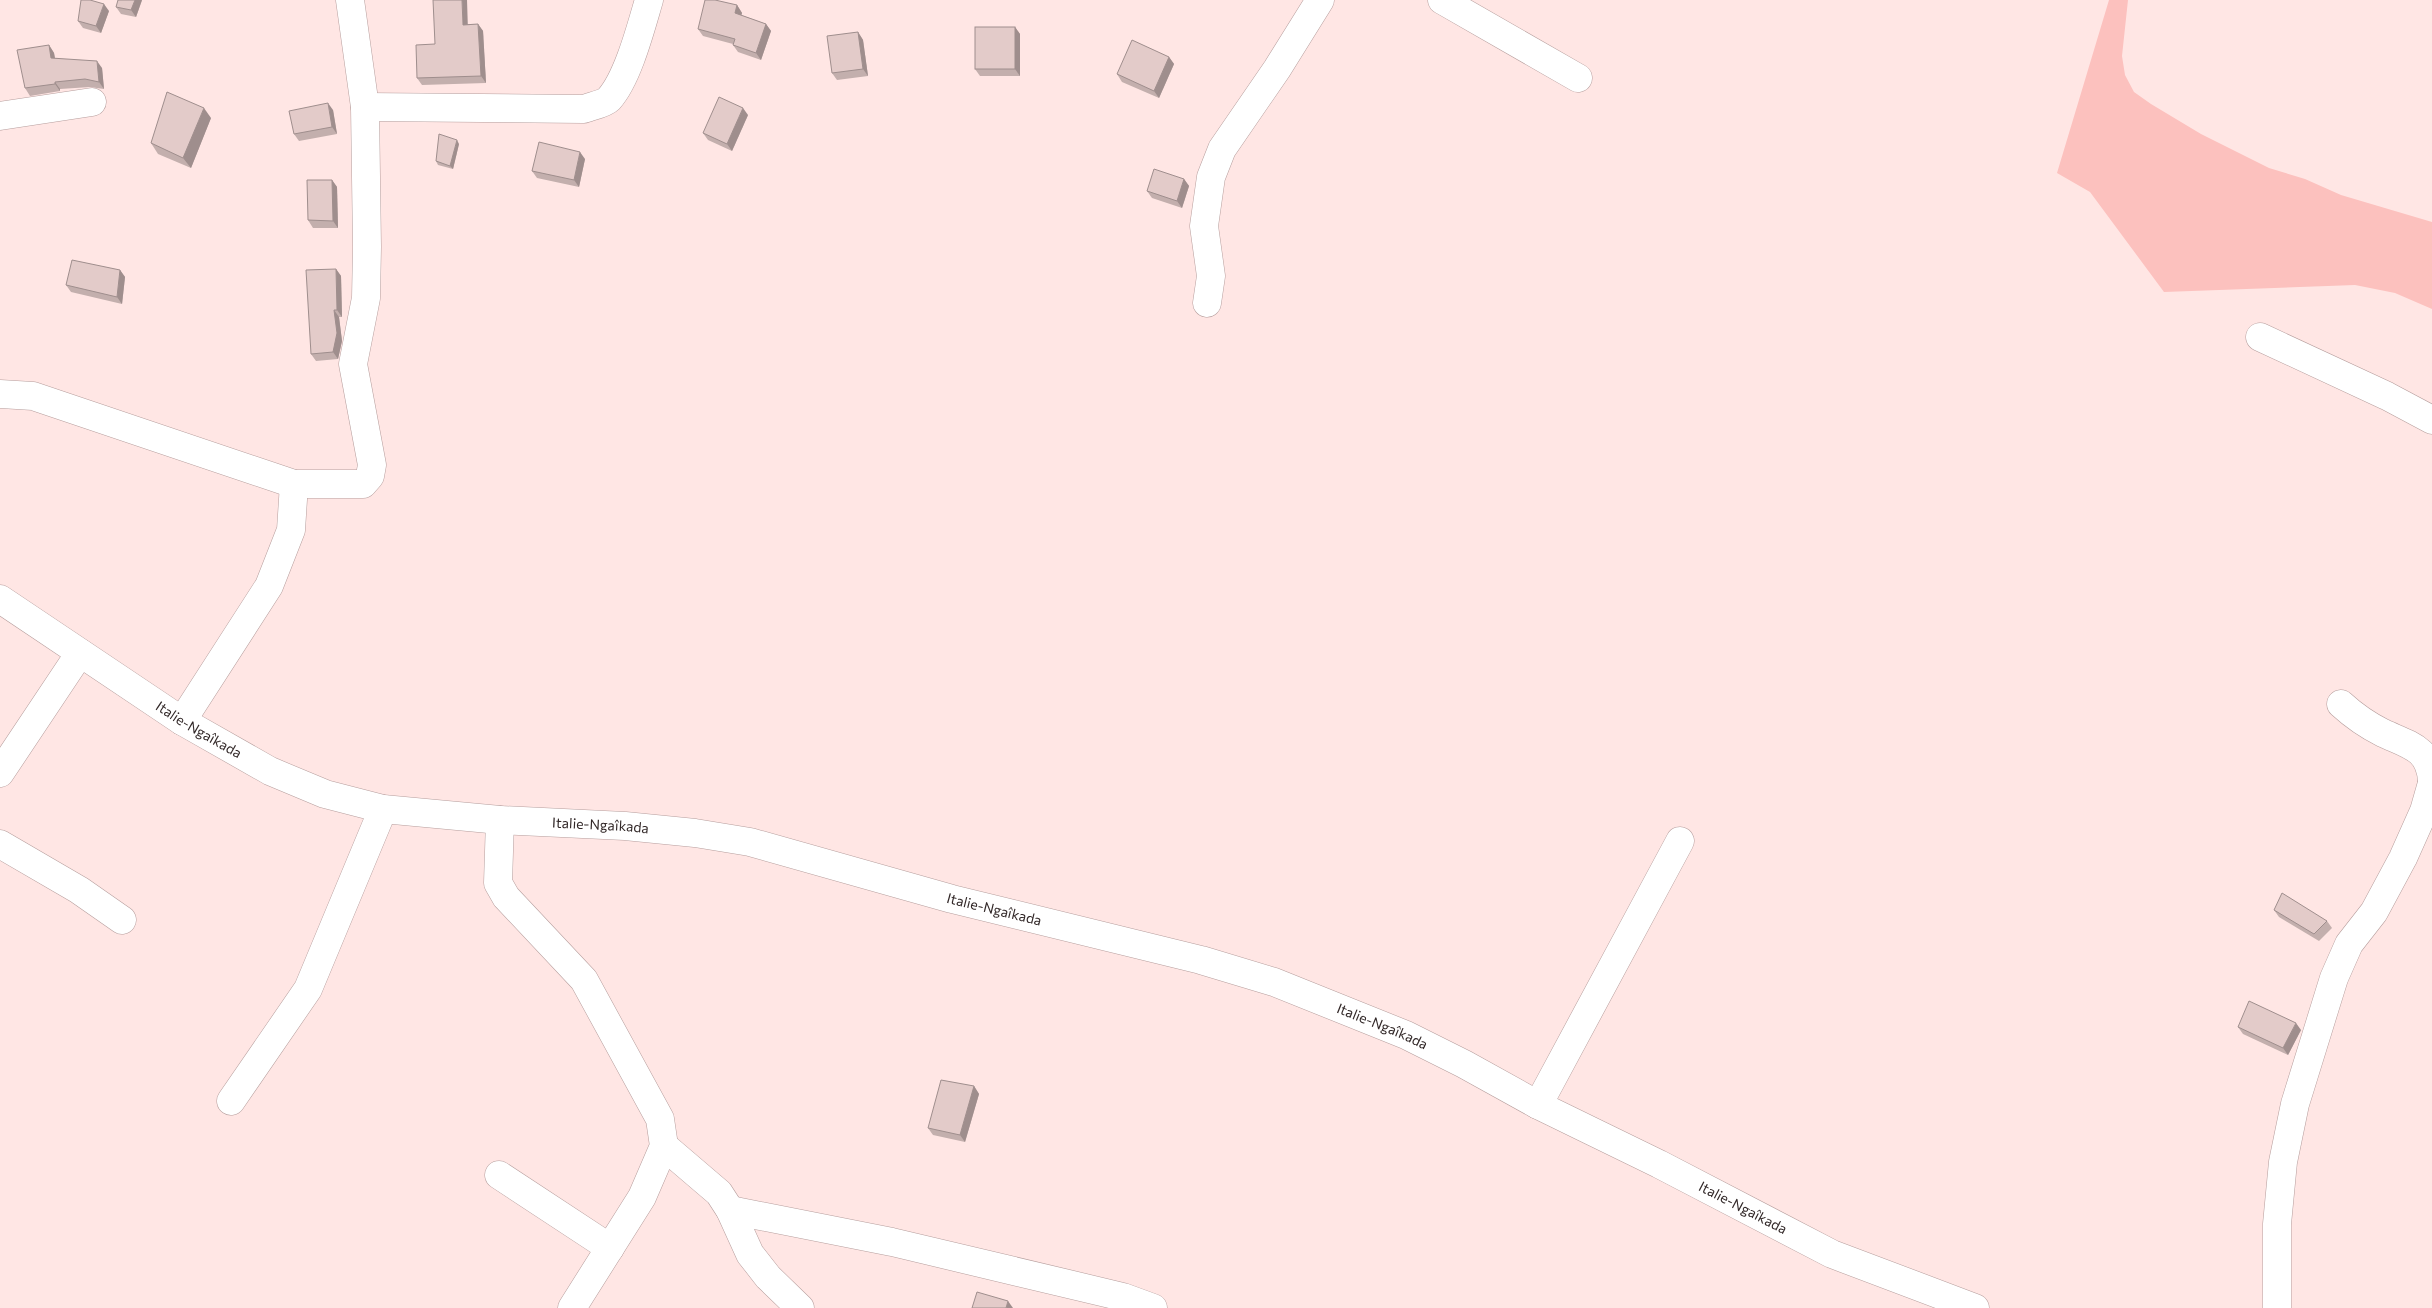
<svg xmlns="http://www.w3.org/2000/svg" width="2432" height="1308" viewBox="0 0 2432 1308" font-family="Commissioner,sans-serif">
<rect width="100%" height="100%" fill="#ffe6e4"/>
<!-- green -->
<polygon fill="#fcc1be" points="2109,0 2128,0 2122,56 2125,75 2134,92 2151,104 2201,134 2269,168 2305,179 2341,195 2432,222 2432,309 2395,293 2355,285 2164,292 2090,192 2057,173"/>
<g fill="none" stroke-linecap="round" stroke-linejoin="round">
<defs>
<g id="minor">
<polyline points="1442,0 1578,78"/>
<path d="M365,107L584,109C591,106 604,104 609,99C628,78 641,27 649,0"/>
<polyline points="0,116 92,102"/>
<polyline points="1207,303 1211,276 1204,226 1211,177 1222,149 1277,69 1320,0"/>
<polyline points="2260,337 2387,396 2432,420"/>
<polyline points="0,394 33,396 294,484 363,484 370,476 372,465 353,364 366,298 367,247 365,107 350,0"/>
<path id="s1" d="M0,599L182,721L270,771L325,794L383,809L500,820L625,826L695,833L750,842L952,899L1201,960L1274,982L1406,1035L1464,1064L1538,1105L1659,1164L1832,1254L1975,1308"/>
<path d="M2341,704C2353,715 2367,725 2383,733C2409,745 2430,748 2432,781"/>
<polyline points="182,721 269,586 291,530 294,484"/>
<polyline points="0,773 80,653"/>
<polyline points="500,820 498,883 506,897 584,980 660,1119 664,1146 642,1197 572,1308"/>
<polyline points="0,844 79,890 122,920"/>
<polyline points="231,1101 308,989 383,809"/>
<polyline points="1538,1105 1680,841"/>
<polyline points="664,1146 719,1193 730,1210 750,1254 768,1277 800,1308"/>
<polyline points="499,1175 610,1248"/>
<polyline points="730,1210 892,1242 1123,1297 1153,1308"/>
<polyline points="2277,1308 2277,1224 2283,1162 2295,1104 2334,978 2349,944 2374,912 2403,858 2424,811 2432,783"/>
</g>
</defs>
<!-- minor casing -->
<use href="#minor" stroke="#b69e9d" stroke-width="29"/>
<!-- minor -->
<use href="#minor" stroke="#fff" stroke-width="28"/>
</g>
<!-- wall -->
<g fill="#c3afad">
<polygon points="142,0 136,17 121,14 116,7"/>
<polygon points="737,5 742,13 741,15 766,24 771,31 761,60 738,52 733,45 733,44 703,36 698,29"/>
<polygon points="109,11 101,33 83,28 78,21"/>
<polygon points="468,24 478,24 483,31 486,83 422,85 417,78 435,44"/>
<polygon points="1015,27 1020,34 1020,76 980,76 975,69"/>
<polygon points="858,32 863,40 868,76 837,80 832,73"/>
<polygon points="49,45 54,53 55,58 102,68 104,89 90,87 60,89 60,91 30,96 25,88"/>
<polygon points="1169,57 1174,64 1159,98 1122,82 1117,74"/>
<polygon points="333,110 337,134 299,141 294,134"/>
<polygon points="748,115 732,151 708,140 703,133"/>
<polygon points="211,118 191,168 158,154 151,143"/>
<polygon points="459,144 453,169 438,165 436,161"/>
<polygon points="585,159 579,187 537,178 532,171"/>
<polygon points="1184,179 1189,186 1182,208 1152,198 1147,191"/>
<polygon points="332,180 337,187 338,228 313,228 308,220"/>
<polygon points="336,269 341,276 342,317 339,317 342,341 338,359 316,361 311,354"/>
<polygon points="120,270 125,277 122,304 71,292 66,285"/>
<polygon points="2274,910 2327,921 2332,928 2319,941 2279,917"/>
<polygon points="2238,1027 2301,1030 2288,1055 2243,1034"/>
<polygon points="974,1086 979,1094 965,1142 933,1135 928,1128"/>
</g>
<!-- shaded-wall -->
<g fill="#9f8e8d">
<polygon points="135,0 142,0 136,17 131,10"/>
<polygon points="462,0 467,0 468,32 463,25"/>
<polygon points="104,4 109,11 101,33 96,26"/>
<polygon points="737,5 742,13 740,20 735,13"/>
<polygon points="478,24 483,31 486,83 481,76"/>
<polygon points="766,24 771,31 761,60 756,53"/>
<polygon points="1015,27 1020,34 1020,76 1015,69"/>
<polygon points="858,32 863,40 868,76 863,69"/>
<polygon points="49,45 54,53 56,65 51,58"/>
<polygon points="1169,57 1174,64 1159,98 1154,91"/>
<polygon points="97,61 102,68 104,89 99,82"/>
<polygon points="55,82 60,89 60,91 55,84"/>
<polygon points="328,103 333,110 337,134 332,127"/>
<polygon points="204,108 211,118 191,168 183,158"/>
<polygon points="743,108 748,115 732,151 727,144"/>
<polygon points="457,140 459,144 453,169 450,166"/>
<polygon points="580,152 585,159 579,187 574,180"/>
<polygon points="1184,179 1189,186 1182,208 1177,201"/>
<polygon points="332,180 337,187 338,228 333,221"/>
<polygon points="336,269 341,276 342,317 337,310"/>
<polygon points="120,270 125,277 122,304 117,297"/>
<polygon points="334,310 339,317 342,341 338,359 333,352"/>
<polygon points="2296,1023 2301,1030 2288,1055 2283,1048"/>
<polygon points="974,1086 979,1094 965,1142 960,1135"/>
<polygon points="1008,1301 1013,1308 1006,1308"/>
</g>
<!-- building -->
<g fill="#e3cbc9" stroke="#9f8e8d">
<polygon points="81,0 90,0 104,4 96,26 78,21"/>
<polygon points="118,0 135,0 131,10 116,7"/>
<polygon points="433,0 462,0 463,25 478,24 481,76 417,78 416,45 435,44"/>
<polygon points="705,0 715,0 737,5 735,13 766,24 756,53 733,45 735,39 698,29"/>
<rect x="975" y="27" width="40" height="42"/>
<polygon points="858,32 863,69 832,73 827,36"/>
<polygon points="1132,40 1169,57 1154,91 1117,74"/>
<polygon points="49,45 51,58 97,61 99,82 85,79 55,82 55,84 25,88 17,50"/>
<polygon points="167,92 204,108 183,158 151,143"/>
<polygon points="719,97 743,108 727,144 703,133"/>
<polygon points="328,103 332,127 294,134 289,111"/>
<polygon points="439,134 457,140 450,166 436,161"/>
<polygon points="539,142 580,152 574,180 532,171"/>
<polygon points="1154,169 1184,179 1177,201 1147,191"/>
<polygon points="307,180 332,180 333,221 308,220"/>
<polygon points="72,260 120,270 117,297 66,285"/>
<polygon points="336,269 337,310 334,310 337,333 333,352 311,354 306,270"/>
<polygon points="2282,893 2327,921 2314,934 2274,910"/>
<polygon points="2249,1001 2296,1023 2283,1048 2238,1027"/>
<polygon points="941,1080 974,1086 960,1135 928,1128"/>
<polygon points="977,1292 1008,1301 1006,1308 972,1308"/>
</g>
<g text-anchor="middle" stroke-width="4" stroke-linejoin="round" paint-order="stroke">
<!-- street labels -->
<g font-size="14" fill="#322828" stroke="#fff">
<text dy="5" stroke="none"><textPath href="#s1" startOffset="238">Italie-Ngaîkada</textPath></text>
<text dy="5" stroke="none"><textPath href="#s1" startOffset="658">Italie-Ngaîkada</textPath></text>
<text dy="5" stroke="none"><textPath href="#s1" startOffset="1062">Italie-Ngaîkada</textPath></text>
<text dy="5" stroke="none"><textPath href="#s1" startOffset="1468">Italie-Ngaîkada</textPath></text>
<text dy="5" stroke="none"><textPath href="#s1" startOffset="1872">Italie-Ngaîkada</textPath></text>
</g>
</g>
</svg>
